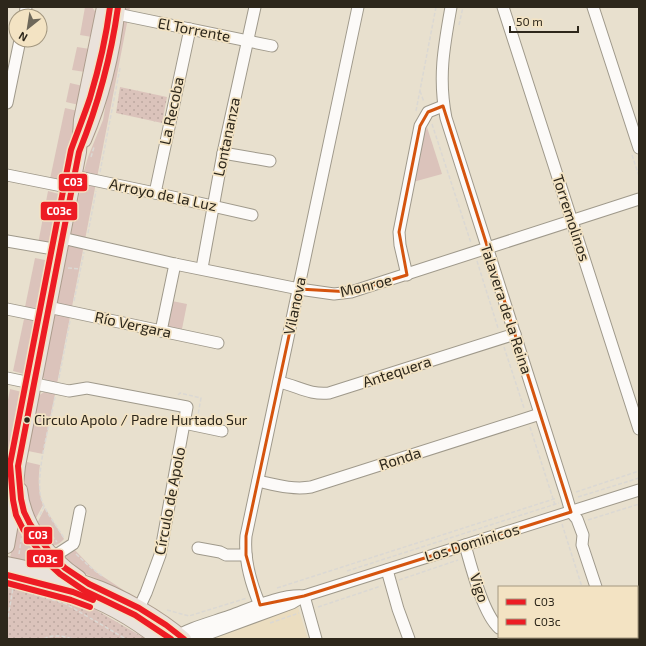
<svg xmlns="http://www.w3.org/2000/svg" width="646" height="646" viewBox="0 0 646 646" font-family="'Exo 2',sans-serif">
<defs>
<pattern id="park-dots" width="8" height="8" patternUnits="userSpaceOnUse"><rect width="8" height="8" fill="#dbc3bb"/><path d="M2 2h.1M6 6h.1" fill="none" stroke="#bca8a0" stroke-width="1.8" stroke-linecap="round"/></pattern>
</defs>
<rect width="100%" height="100%" fill="#e8e0ce"/>
<!-- built -->
<polygon fill="#ebddc0" points="298,607 308,639 206,639 209,637"/>
<!-- grass -->
<g fill="#dbc3bb">
<polygon points="85,7 92,7 97,14 92,37 80,35"/>
<polygon points="123,7 130,7 127,23 57,384 46,381 42,376 84,171 88,157 103,120"/>
<polygon points="77,47 90,49 85,72 72,70"/>
<polygon points="70,83 83,86 79,105 66,102"/>
<path d="M65,108L78,111L65,174C62,181 57,181 50,179Z"/>
<polygon points="427,127 442,174 413,182 421,137"/>
<polygon points="48,191 59,194 61,197 51,245 38,244"/>
<polygon points="35,258 45,260 47,264 39,305 34,309 25,307"/>
<polygon points="172,301 187,304 182,329 169,327 167,324"/>
<polygon points="24,319 33,320 35,325 26,372 24,374 13,371"/>
<polygon points="10,389 22,392 7,471 7,405"/>
<polygon points="44,392 55,394 43,454 28,451 33,424 38,425 39,419 34,418 38,396"/>
<path d="M27,462L40,465C38,479 38,491 43,505L35,520L23,485L25,463Z"/>
<path d="M45,508L64,539C62,541 59,544 56,545C49,547 40,530 36,525Z"/>
<polygon points="18,518 20,519 56,569 10,558"/>
<polygon points="71,546 96,572 134,597 130,596 98,579 78,571 63,561 66,553"/>
</g>
<!-- park -->
<g fill="url(#park-dots)">
<polygon points="120,87 167,97 162,123 116,113"/>
<polygon points="7,581 75,600 91,607 146,639 7,639"/>
</g>
<g fill="none" stroke-linecap="round" stroke-linejoin="round">
<defs>
<g id="minor">
<path d="M451,7C444,46 438,78 446,118L566,495L571,512L577,519L583,535L582,545L596,587"/>
<polyline points="503,7 639,429"/>
<polyline points="593,7 639,148"/>
<polyline points="117,14 272,46"/>
<polyline points="25,16 26,7"/>
<polyline points="7,103 20,40"/>
<polyline points="223,153 270,161"/>
<polyline points="7,175 72,188"/>
<polyline points="74,176 155,193 252,215"/>
<polyline points="155,193 190,29"/>
<polyline points="62,238 175,264 299,289 334,294 351,292 639,199"/>
<polyline points="7,241 59,250"/>
<polyline points="202,268 223,153 255,7"/>
<polyline points="407,275 400,245 399,232 420,126 428,112 443,106"/>
<polyline points="48,307 218,343"/>
<polyline points="7,309 46,317"/>
<polyline points="161,331 175,264"/>
<polyline points="7,378 69,391 87,388 187,407 160,555 146,593 139,608"/>
<path d="M279,382C298,386 309,395 329,393L515,334"/>
<polyline points="184,423 222,431"/>
<path d="M258,481C276,485 293,490 311,487L540,414"/>
<path d="M465,545C471,566 483,614 499,628"/>
<polyline points="198,548 220,552 226,555 246,555"/>
<polyline points="53,557 73,544 74,542 80,511"/>
<polyline points="387,570 398,609 409,639"/>
<polyline points="304,596 316,639"/>
<path d="M260,605C251,584 244,559 246,536L358,7"/>
<polyline points="512,637 516,639"/>
<polyline points="613,637 614,639"/>
<path d="M172,639C189,628 210,623 230,616C252,608 281,594 304,596L639,490"/>
<polyline points="194,639 292,603 302,597"/>
</g>
<g id="major">
<path d="M84,140C102,98 113,52 118,7"/>
<path d="M20,490C24,526 49,558 79,578"/>
<polyline points="7,546 13,512 18,466 79,152 81,120 104,7"/>
<path d="M7,564C34,570 62,575 88,584C119,594 160,618 184,639"/>
<path d="M7,575C29,580 51,585 72,592C103,602 133,619 158,639"/>
</g>
</defs>
<!-- minor casing -->
<use href="#minor" stroke="#9f998b" stroke-width="13"/>
<!-- major casing -->
<use href="#major" stroke="#ac9c8c" stroke-width="16"/>
<!-- path -->
<g stroke="#dbd8d3" stroke-width="1.5" stroke-dasharray="4 2" stroke-linecap="butt">
<polyline points="459,25 463,7"/>
<polyline points="420,91 424,102"/>
<polyline points="416,111 436,7"/>
<polyline points="432,124 471,243"/>
<polyline points="632,155 639,176"/>
<polyline points="91,157 94,147"/>
<polyline points="100,172 120,68"/>
<polyline points="88,233 96,191"/>
<polyline points="477,261 498,328"/>
<polyline points="68,268 80,269"/>
<polyline points="74,301 84,252"/>
<polyline points="504,347 524,408"/>
<polyline points="59,378 70,321"/>
<polyline points="178,395 180,393 201,398 198,415"/>
<path d="M55,397C50,424 35,473 41,498C45,512 57,526 64,538"/>
<polyline points="530,427 555,505"/>
<polyline points="576,492 639,471"/>
<polyline points="578,497 639,478"/>
<polyline points="40,515 44,506"/>
<polyline points="588,520 639,504"/>
<polyline points="562,524 582,587"/>
<polyline points="48,531 57,542"/>
<polyline points="19,554 22,535"/>
<polyline points="76,554 89,566 102,576"/>
<polyline points="347,571 559,503"/>
<polyline points="399,580 458,560"/>
<polyline points="277,588 557,498"/>
<polyline points="23,591 66,604 126,639"/>
<polyline points="318,607 381,586"/>
<polyline points="167,610 189,616 247,598"/>
<polyline points="7,623 13,588"/>
<polyline points="270,623 299,613"/>
<polyline points="598,637 598,639"/>
<path d="M44,639C52,634 64,636 73,639"/>
</g>
<!-- minor -->
<use href="#minor" stroke="#fcfaf8" stroke-width="11"/>
<!-- major -->
<use href="#major" stroke="#eae2db" stroke-width="14"/>
<defs>
<g id="bus-1">
<path d="M118,7C111,57 98,105 79,152L18,466L21,499L24,512L30,524L53,557L65,568L89,584L139,608L166,625L184,639"/>
<polyline points="7,575 73,592 93,600"/>
</g>
<g id="bus-2">
<path d="M110,7C106,38 99,68 90,98C84,116 77,133 71,150L10,464L13,500L16,515L23,529L47,562L60,574L85,591L135,615L171,639"/>
<polyline points="7,583 71,600 90,607"/>
</g>
</defs>
<!-- bus-1 casing -->
<use href="#bus-1" stroke="#f3e3c3" stroke-width="9"/>
<!-- bus-2 casing -->
<use href="#bus-2" stroke="#f3e3c3" stroke-width="9"/>
<!-- bus-1 -->
<use href="#bus-1" stroke="#ed1c24" stroke-width="6"/>
<!-- bus-2 -->
<use href="#bus-2" stroke="#ed1c24" stroke-width="6"/>
</g>
<!-- marked area -->
<path fill="none" stroke="#d5540e" stroke-width="3" stroke-linejoin="round" d="M443,106L571,512L304,596L260,605L246,555V536L299,289L351,292L407,275L399,232L420,126L428,112Z"/>
<!-- markers -->
<circle fill="#2d271b" stroke="#f3e3c3" stroke-width="1.5" cx="27" cy="420" r="3.5"/>
<g text-anchor="middle" stroke-width="3.5" stroke-linejoin="round" paint-order="stroke">
<!-- bus labels -->
<g font-size="14" fill="#2d271b" stroke="#f3e3c3" text-anchor="start">
<text x="34" y="425">Circulo Apolo / Padre Hurtado Sur</text>
</g>
<!-- street labels -->
<g font-size="15" fill="#2d271b" stroke="#f3e3c3">
<text transform="translate(194 30) rotate(11)" y="5">El Torrente</text>
<text transform="translate(172 111) rotate(-78)" y="5">La Recoba</text>
<text transform="translate(227 137) rotate(-78)" y="5">Lontananza</text>
<text transform="translate(163 195) rotate(12)" y="5">Arroyo de la Luz</text>
<text transform="translate(571 218) rotate(72)" y="5">Torremolinos</text>
<text transform="translate(366 286) rotate(-14)" y="5">Monroe</text>
<text transform="translate(295 306) rotate(-78)" y="5">Vilanova</text>
<text transform="translate(506 309) rotate(72)" y="5">Talavera de la Reina</text>
<text transform="translate(133 325) rotate(12)" y="5">Río Vergara</text>
<text transform="translate(397 372) rotate(-18)" y="5">Antequera</text>
<text transform="translate(400 459) rotate(-18)" y="5">Ronda</text>
<text transform="translate(170 501) rotate(-79)" y="5">Círculo de Apolo</text>
<text transform="translate(472 543) rotate(-17)" y="5">Los Dominicos</text>
<text transform="translate(479 588) rotate(71)" y="5">Vigo</text>
</g>
</g>
<g stroke="#f3e3c3" stroke-width="1.5">
<rect x="58" y="173" width="30" height="19" rx="4" fill="#ed1c24"/>
<rect x="40" y="201" width="38" height="20" rx="4" fill="#ed1c24"/>
<rect x="23" y="526" width="30" height="19" rx="4" fill="#ed1c24"/>
<rect x="26" y="549" width="38" height="19" rx="4" fill="#ed1c24"/>
</g>
<g font-size="11" text-anchor="middle" font-weight="bold" fill="#fff">
<text x="73" y="186">C03</text>
<text x="59" y="215">C03c</text>
<text x="38" y="539">C03</text>
<text x="45" y="563">C03c</text>
</g>
<!-- border -->
<rect width="646" height="646" fill="none" stroke="#2d271b" stroke-width="16"/>
<!-- legend -->
<rect x="498" y="586" width="140" height="52" fill="#f3e3c3" stroke="#a49880"/>
<rect x="506" y="599" width="20" height="6" fill="#ed1c24" stroke="#a49880"/>
<text x="534" y="606" font-size="12" fill="#2d271b">C03</text>
<rect x="506" y="619" width="20" height="6" fill="#ed1c24" stroke="#a49880"/>
<text x="534" y="626" font-size="12" fill="#2d271b">C03c</text>
<!-- north arrow -->
<g transform="translate(28 28) rotate(210)"><circle r="19" fill="#f3e3c3" stroke="#a49880"/>
<path d="M0-3L7 15L0 10L-7 15Z" fill="#6e685a"/>
<text y="-6" font-size="11" font-weight="bold" text-anchor="middle" fill="#2d271b">N</text>
</g>
<!-- scale -->
<path d="M510 26v6h68v-6" fill="none" stroke="#2d271b" stroke-width="2"/>
<text x="516" y="26" font-size="12" fill="#2d271b" stroke="#f3e3c3" stroke-width="3" paint-order="stroke">50 m</text>
</svg>
